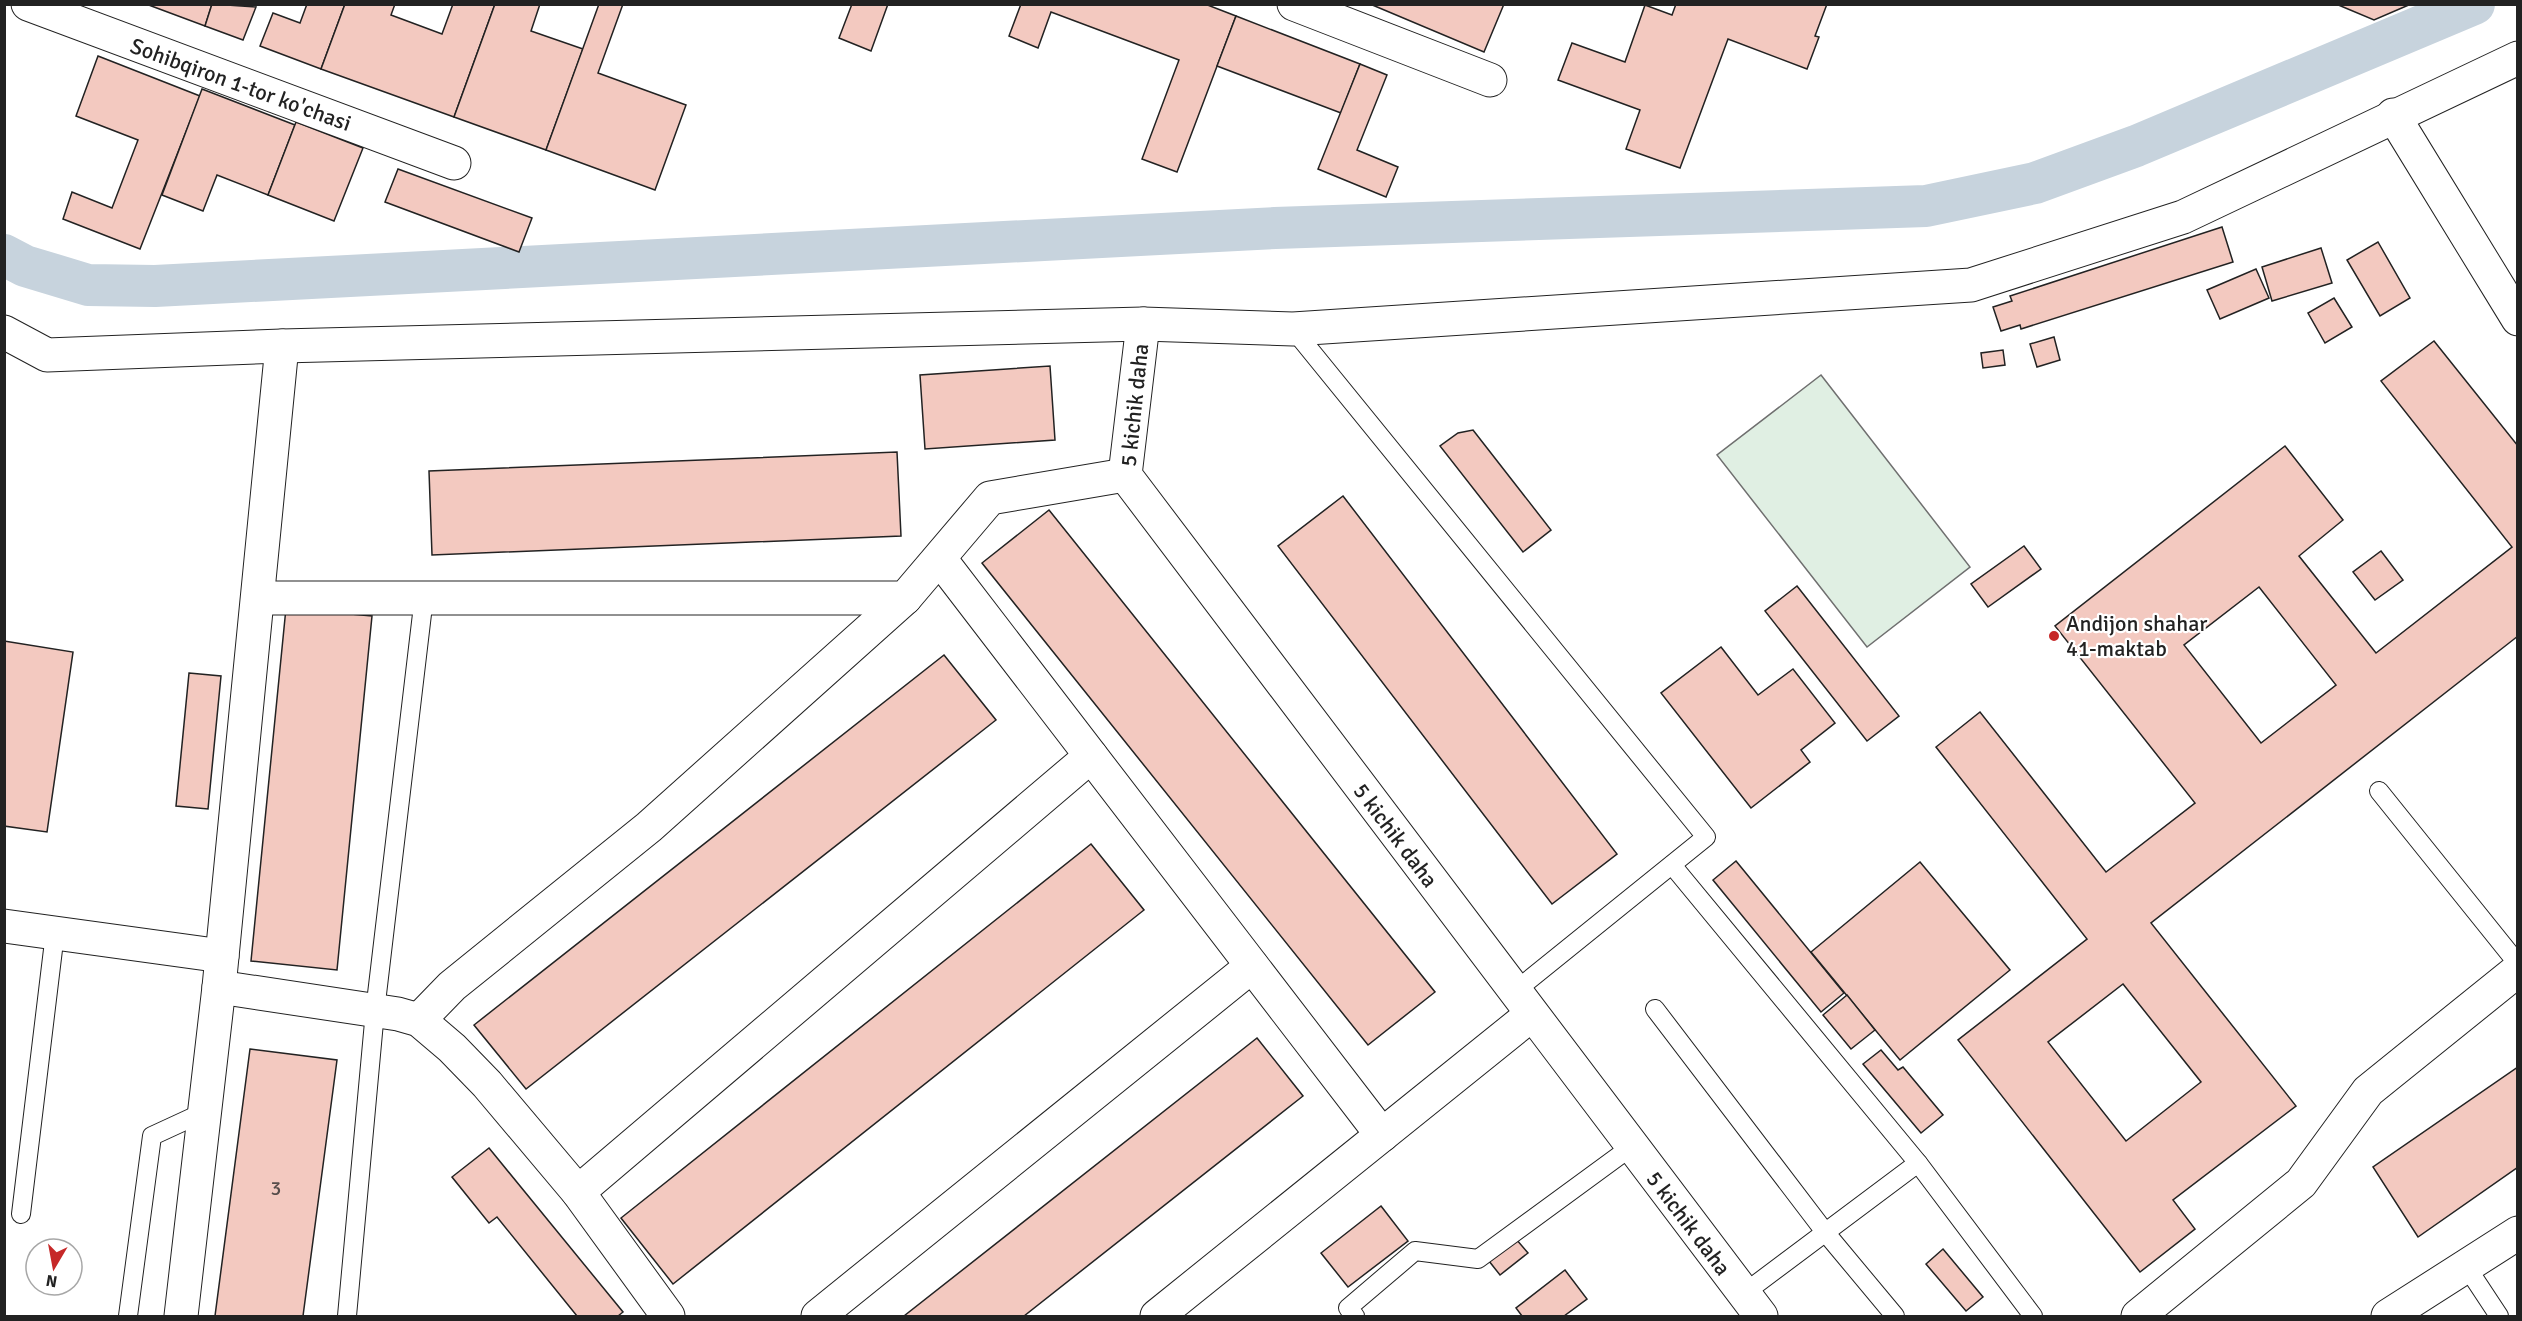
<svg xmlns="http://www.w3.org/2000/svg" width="2522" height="1321" viewBox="0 0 2522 1321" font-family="Signika,sans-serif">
<rect width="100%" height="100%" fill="#fff"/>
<!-- green -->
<polygon fill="#e0efe3" stroke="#6f6f6f" stroke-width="1.5" points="1821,375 1970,567 1867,647 1717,455"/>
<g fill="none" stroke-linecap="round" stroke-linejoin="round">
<!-- canal -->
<polyline stroke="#c7d3dd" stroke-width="42" points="4,255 25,266 88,285 155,286 1275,228 1926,206 2035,183 2136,146 2474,4"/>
</g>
<!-- building -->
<g fill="#f3c9c0" stroke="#222" stroke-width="1.5" fill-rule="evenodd">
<polygon points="146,4 212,4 205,26"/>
<polygon points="212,4 256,7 243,40 205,26"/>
<polygon points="307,4 345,4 321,69 260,46 273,13 300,23"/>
<polygon points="345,4 395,4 391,15 442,34 453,4 495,4 454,117 321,69"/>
<polygon points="495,4 540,4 531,31 583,49 546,150 454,117"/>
<polygon points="599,4 623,4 598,73 686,105 655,190 546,150"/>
<polygon points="852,4 888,4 871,51 839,38"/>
<polygon points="1021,4 1205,4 1236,16 1177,172 1142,159 1179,60 1051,12 1038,48 1009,36"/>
<polygon points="1370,4 1504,4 1484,52"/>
<polygon points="1676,4 1827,4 1815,36 1819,37 1807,69 1728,39 1680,168 1626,149 1640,110 1558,80 1572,43 1625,62 1645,5 1672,15"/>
<polygon points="2336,4 2411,4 2374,20"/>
<polygon points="1236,16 1360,64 1341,113 1217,66"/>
<polygon points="98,56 200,96 140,249 63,219 72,192 112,208 138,140 76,116"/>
<polygon points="1360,64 1387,75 1357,150 1398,167 1386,197 1318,169"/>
<polygon points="202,89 295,125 268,195 217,175 203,211 162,195"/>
<polygon points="296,122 363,148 334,221 268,195"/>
<polygon points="398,169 532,218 519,252 385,202"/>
<polygon points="2222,227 2233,262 2021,329 2020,325 2001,331 1993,307 2012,301 2010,296"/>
<polygon points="2378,242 2410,298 2380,316 2347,260"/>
<polygon points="2321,248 2332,283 2272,301 2262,267"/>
<polygon points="2256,269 2269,298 2220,319 2207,290"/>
<polygon points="2334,298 2352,327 2325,343 2308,313"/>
<polygon points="2054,337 2060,360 2037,367 2030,344"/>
<path d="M2434,341L2518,446V636L2151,923L2296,1106L2173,1200L2195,1229L2140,1272L1958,1040L2087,939L1936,747L1980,712L2106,872L2195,803L2055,626L2285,446L2343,520L2299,556L2376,653L2512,547L2381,381ZM2259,587L2336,685L2261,743L2184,645ZM2123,984L2201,1082L2126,1141L2048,1042Z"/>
<polygon points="2003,350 2005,365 1983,368 1981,353"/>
<polygon points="1050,366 1055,440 925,449 920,375"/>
<polygon points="1473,430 1551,530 1523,552 1440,446 1458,433"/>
<polygon points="897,452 901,536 432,555 429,471"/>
<polygon points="1343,496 1617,854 1552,904 1278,546"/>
<polygon points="1049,510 1435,992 1368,1045 982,563"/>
<polygon points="2024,546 2041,569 1988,607 1971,584"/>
<polygon points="2381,551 2403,580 2375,600 2353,572"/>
<polygon points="1797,586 1899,716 1867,741 1765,611"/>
<polygon points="286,608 372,616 337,970 251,961"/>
<polygon points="4,641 73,652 47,832 4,826"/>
<polygon points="1721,647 1758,695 1793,669 1835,723 1801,750 1810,762 1751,808 1661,693"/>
<polygon points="944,655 996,720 526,1089 474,1025"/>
<polygon points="189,673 221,676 208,809 176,806"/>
<polygon points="1091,844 1144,910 673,1284 621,1218"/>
<polygon points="1736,861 1844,993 1821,1012 1713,880"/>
<polygon points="1920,862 2010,970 1900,1060 1811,952"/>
<polygon points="1847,995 1875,1030 1851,1049 1823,1015"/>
<polygon points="1257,1038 1303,1096 1024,1316 904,1316"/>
<polygon points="250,1049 337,1060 303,1316 215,1316"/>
<polygon points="1881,1050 1898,1070 1903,1067 1943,1115 1921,1133 1863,1064"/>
<polygon points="2518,1067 2518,1167 2418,1237 2373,1167"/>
<polygon points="489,1148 623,1312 618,1316 577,1316 497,1217 489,1223 452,1177"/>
<polygon points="1381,1206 1408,1241 1348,1287 1321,1253"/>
<polygon points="1516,1239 1528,1253 1500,1275 1489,1261"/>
<polygon points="1943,1249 1983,1297 1966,1311 1926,1264"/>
<polygon points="1565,1270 1587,1299 1564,1316 1522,1316 1516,1308"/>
</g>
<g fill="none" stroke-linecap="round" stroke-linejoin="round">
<defs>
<g id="lane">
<polyline points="1293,329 1706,837 1514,992"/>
<polyline points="2379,791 2518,964"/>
<polyline points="1672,865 1918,1163"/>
<polyline points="1655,1009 1825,1232 1895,1316"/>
<polyline points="21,1214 55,933"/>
<polyline points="2466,1266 2499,1316"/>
<polyline points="1743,1294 1918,1163 2033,1316"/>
<polyline points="128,1316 152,1136 204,1112"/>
<polyline points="347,1316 375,1011 424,597"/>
<polyline points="1355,1316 1348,1308 1415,1251 1478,1259 1631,1147"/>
</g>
<g id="street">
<polyline points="28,4 454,163"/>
<polyline points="1294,4 1490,80"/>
<polyline points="2393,115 2518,319"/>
<polyline points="1143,324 1125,475 1761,1316"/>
<polyline points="4,332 47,355 282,346 1143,324 1293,329 1971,285 2183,217 2518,58"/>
<polyline points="940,559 1382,1135"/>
<polyline points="258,598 905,598 990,498 1125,475"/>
<polyline points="4,926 222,956"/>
<polyline points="219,987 398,1014 419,1020 452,1048 487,1084 578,1192 668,1316"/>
<polyline points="419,1020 452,986 649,827 905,598"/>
<polyline points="578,1192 1091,756"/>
<polyline points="181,1316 219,987 282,346"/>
<polyline points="818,1316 1252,966"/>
<polyline points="1157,1316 1531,1015"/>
<polyline points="2138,1316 2301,1183 2368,1091 2518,970"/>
<polyline points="2388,1316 2518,1233"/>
</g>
</defs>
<!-- lane casing -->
<use href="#lane" stroke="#222" stroke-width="20"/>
<!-- street casing -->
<use href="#street" stroke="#222" stroke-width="35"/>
<!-- lane -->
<use href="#lane" stroke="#fff" stroke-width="18"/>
<!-- street -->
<use href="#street" stroke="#fff" stroke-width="33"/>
</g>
<!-- markers -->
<circle fill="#c62828" stroke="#fff" stroke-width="2" cx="2054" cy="636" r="6"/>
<g text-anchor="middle" stroke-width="4.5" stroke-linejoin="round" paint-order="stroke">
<!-- number labels -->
<g font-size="20" fill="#564c4a">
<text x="276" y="1195">3</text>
</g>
<!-- street labels -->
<g font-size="22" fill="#222" stroke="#fff">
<text transform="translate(241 84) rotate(20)" y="8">Sohibqiron 1-tor ko'chasi</text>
<text transform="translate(1134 405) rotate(-84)" y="8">5 kichik daha</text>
<text transform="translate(1396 835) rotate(53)" y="8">5 kichik daha</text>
<text transform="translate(1689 1223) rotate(53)" y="8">5 kichik daha</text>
</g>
<!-- poi labels -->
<g font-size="22" fill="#222" stroke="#fff" text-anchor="start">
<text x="2066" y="631">Andijon shahar<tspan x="2066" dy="25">41-maktab</tspan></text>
</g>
</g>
<!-- border -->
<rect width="2522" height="1321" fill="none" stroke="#222222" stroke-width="12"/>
<!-- north arrow -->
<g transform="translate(54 1267) rotate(190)"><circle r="28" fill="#ffffff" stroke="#a7a7a7" stroke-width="1.5"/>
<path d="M0-4.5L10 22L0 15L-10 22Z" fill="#c62828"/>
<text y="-9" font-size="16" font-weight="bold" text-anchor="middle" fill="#222222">N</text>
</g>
</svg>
